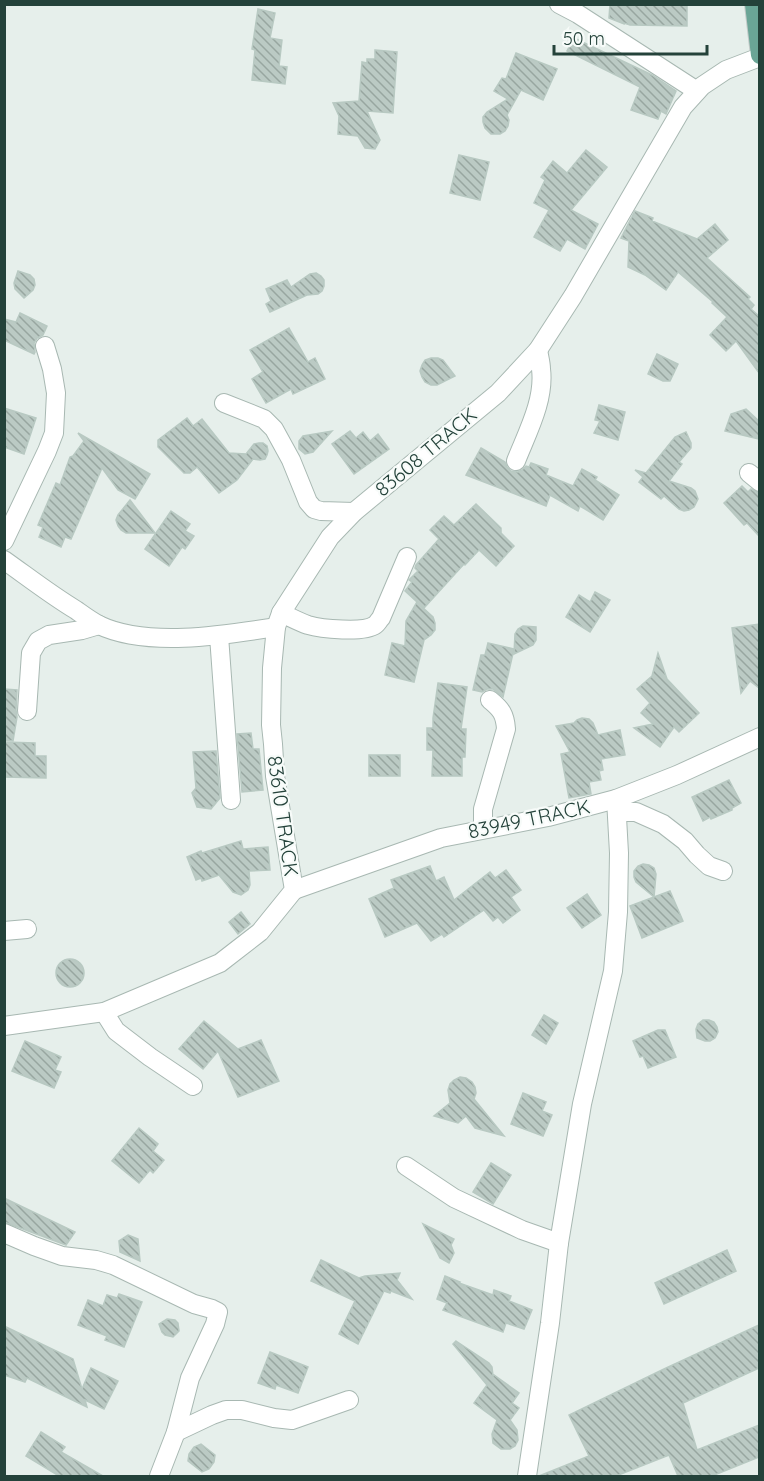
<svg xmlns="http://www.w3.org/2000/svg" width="764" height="1481" viewBox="0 0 764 1481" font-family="Quicksand,sans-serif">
<defs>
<pattern id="building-back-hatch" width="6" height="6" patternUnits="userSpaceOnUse" patternTransform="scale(1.5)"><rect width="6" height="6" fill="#bbcac4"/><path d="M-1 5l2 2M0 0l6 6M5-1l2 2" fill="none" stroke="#98a6a0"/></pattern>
</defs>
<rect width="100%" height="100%" fill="#e6efeb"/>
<!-- building -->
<g fill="url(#building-back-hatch)" stroke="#b8c9c2" stroke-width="1.5">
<polygon points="610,4 687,4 687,26 630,25 624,23 624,24 609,18"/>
<polygon points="258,9 275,13 270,38 282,40 279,66 287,67 285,84 252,80 255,50 252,49"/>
<polygon points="574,38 652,75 676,91 666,114 661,111 658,119 631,110 640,87 567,51"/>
<polygon points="375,50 397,52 393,113 367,111 380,140 375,149 365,148 358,136 338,134 339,116 333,103 359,101 362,62 367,63 367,59 375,59"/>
<polygon points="516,53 557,69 543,100 521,90 507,115 509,120 508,126 505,131 500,134 491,134 485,128 483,122 483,117 487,112 508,99 494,91 502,78 506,79"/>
<polygon points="586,150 607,167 571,210 598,224 585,249 567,239 560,251 534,237 549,210 534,203 545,180 541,177 553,161 567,173"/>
<polygon points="459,155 489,162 480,200 450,193"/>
<polygon points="635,211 653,218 652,221 697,239 715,224 728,240 707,258 750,297 748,299 754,305 751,309 759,316 759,373 736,341 726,351 710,335 727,317 712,303 713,302 678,272 666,290 645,275 628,267 629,241 621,238"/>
<polygon points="18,271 30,275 34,279 35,285 33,290 24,298 15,289 14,283"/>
<polygon points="316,273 321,276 324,280 324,286 322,291 318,294 307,295 270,312 266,304 271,301 266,289 287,280 291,287 310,274"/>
<polygon points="20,313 47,326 43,335 37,338 34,343 35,352 34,354 4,340 4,319 16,322"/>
<polygon points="289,328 308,362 315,358 325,379 293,394 291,389 266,403 252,379 263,372 250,350"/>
<polygon points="657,354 678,364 670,381 663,381 648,374"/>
<polygon points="431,358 438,358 443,360 455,376 437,385 431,385 425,382 422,377 420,371 422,365 425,360"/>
<polygon points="599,405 625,412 618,440 594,433 600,421 595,420"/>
<polygon points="4,408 36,418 24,454 4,447"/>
<polygon points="746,409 759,421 759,439 725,431 731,414"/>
<polygon points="187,418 193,426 202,419 229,453 246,454 254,444 259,443 263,443 267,446 268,451 267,455 265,459 260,460 253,459 237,480 219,493 197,467 190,473 184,473 158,447 158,440"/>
<polygon points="332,431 313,452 305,454 299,449 299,441 303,436"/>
<polygon points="350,431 356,438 363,432 370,441 378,434 389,449 354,474 332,444"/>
<polygon points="686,432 691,443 691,448 679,462 682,464 669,481 691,488 695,491 698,499 694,507 689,510 684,511 679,509 664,496 661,499 639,482 643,477 635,470 646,473 675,437"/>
<polygon points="78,433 150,474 135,499 118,490 102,468 71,539 65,537 61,547 39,537 43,527 38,525 56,483 60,485 70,457 73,456 84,441"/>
<polygon points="481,448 505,462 507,467 511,471 518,472 522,470 526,466 529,467 531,463 548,469 546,475 573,486 582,469 597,477 595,480 619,495 603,520 580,506 578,511 550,495 546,506 466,475"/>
<polygon points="742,486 748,492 751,489 759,493 759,536 747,523 744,525 724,503"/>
<polygon points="130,500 155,533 126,533 121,530 118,526 116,520 118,515"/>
<polygon points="476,504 501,528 501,533 514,546 496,566 479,550 465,565 464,564 424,608 421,606 433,617 435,623 435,630 431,635 424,640 414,682 385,675 392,643 405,646 406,621 417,602 405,591 412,582 409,580 418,571 415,568 416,565 439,539 430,530 444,516 454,525"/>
<polygon points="171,511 190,524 185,531 194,536 185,549 182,547 169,566 145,549"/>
<polygon points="595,592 610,600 590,632 566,617 579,595 590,602"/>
<polygon points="759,624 759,688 750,681 741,693 732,628"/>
<polygon points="523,626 536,627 536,640 533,645 514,654 515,634 518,629"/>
<polygon points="488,643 514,649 503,697 493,689 487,689 482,692 473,690 481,655 485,655"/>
<polygon points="658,653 667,679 699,713 679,732 674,727 660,747 634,728 653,724 641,713 650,703 637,689 652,676"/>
<polygon points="438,683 467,687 461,729 466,729 465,757 462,757 462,776 432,776 433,750 427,750 427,728 433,728 433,718"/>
<polygon points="4,689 17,690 16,710 17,717 13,741 4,740"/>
<polygon points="582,718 589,719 593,723 598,735 620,730 625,755 601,759 603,770 599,771 601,780 589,782 591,794 569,798 561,754 570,752 556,726 574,723 577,720"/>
<polygon points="251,733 253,749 259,749 263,790 242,792 237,734"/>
<polygon points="4,742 35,743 35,756 46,756 46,778 4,777"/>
<polygon points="216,751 220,798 211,809 197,807 192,793 196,788 193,752"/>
<rect x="369" y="755" width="31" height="21"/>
<polygon points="729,780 741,803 732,808 732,810 711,819 710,817 703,821 692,797"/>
<polygon points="241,841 243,849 268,847 270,870 249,871 250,885 248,890 241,895 233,892 219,875 202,881 201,878 196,880 187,857 201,851 202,853"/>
<polygon points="643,864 649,865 654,868 656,874 654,897 636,882 634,877 634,871 638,866"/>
<polygon points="430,866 436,881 444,877 454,900 490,872 495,878 506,870 521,890 511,897 520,910 503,923 498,917 493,921 484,910 444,937 442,934 431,941 417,923 385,937 369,899 394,888 391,880"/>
<polygon points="670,891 683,921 642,938 630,906"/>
<polygon points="587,894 601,915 582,928 567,908"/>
<polygon points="241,912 250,924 238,934 229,922"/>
<circle cx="70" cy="973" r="14"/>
<polygon points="544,1015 558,1023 546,1044 532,1035"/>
<polygon points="703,1020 709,1020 714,1022 717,1027 718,1032 715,1038 710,1041 705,1041 697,1038 696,1029 698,1024"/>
<polygon points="204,1021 238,1049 261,1040 279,1081 238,1097 218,1051 203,1069 179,1049"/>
<polygon points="658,1030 665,1030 676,1057 648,1068 643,1056 640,1057 633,1041"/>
<polygon points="25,1041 61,1057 55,1070 61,1072 54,1088 12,1071"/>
<polygon points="460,1077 466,1078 472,1082 475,1087 476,1093 474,1099 504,1136 475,1128 466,1116 458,1123 434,1116 450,1103 448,1090 450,1084 454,1080"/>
<polygon points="523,1093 546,1102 542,1111 552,1115 543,1136 511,1124"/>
<polygon points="139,1128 158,1144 153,1151 164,1160 153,1173 150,1170 139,1183 112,1161"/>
<polygon points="491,1163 511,1175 493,1204 473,1192"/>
<polygon points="4,1198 75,1232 66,1245 4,1222"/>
<polygon points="423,1224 454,1239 451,1245 454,1253 449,1263 440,1258"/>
<polygon points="128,1235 138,1239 140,1261 120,1252 119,1241"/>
<polygon points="727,1250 736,1271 664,1304 655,1283"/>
<polygon points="321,1260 359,1278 365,1276 400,1273 397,1280 412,1299 391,1291 390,1293 384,1291 358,1344 339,1334 355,1301 311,1281"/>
<polygon points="445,1276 460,1282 459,1283 493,1295 494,1290 511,1296 509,1301 532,1310 524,1329 506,1323 503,1332 443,1310 447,1303 437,1299"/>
<polygon points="119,1294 142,1302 124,1347 105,1340 107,1336 78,1325 88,1300 103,1306 107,1295 117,1298"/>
<polygon points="167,1319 175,1320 178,1323 179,1331 173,1337 165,1335 162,1332 159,1324"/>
<polygon points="759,1325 759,1368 683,1403 697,1450 759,1425 759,1457 712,1476 678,1476 669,1455 616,1476 539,1476 589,1456 569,1415 664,1369"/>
<polygon points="4,1326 73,1359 82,1389 91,1368 118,1381 104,1409 85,1400 87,1407 27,1378 25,1382 4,1375"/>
<polygon points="456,1341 489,1363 492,1367 493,1376 494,1375 519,1393 512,1403 519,1408 510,1420 517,1430 518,1440 515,1446 510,1449 501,1449 493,1443 492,1434 497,1420 474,1403 487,1385 453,1344"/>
<polygon points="270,1352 308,1367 298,1393 276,1385 275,1389 258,1383"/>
<polygon points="41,1432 65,1447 61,1452 103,1476 59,1476 26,1456"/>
<polygon points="201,1444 215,1455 214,1462 209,1469 202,1472 188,1461 189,1454 194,1447"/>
</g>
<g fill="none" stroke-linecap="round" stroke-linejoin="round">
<defs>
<g id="minor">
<polyline points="559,4 578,14 697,91"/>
<polyline points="224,403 264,419 274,429 291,460 308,502 314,509 321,511 354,512"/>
<path d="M516,461C527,433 545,400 541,369C541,363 539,356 538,350"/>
<polyline points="749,473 760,482"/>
<polyline points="4,541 47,451 54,433 56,393 52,369 45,346"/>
<path d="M4,560C28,577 51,595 76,610C83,615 91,621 99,625C147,648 225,635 276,627"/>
<path d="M281,613C290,617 299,622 308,625C321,629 364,633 375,625C377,624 379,620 381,618L407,557"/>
<polyline points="219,636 231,800"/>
<polyline points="27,711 31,653 38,641 49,635 82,630 99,625"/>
<polyline points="617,812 636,812 663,824 685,841 697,855 709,866 723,871"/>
<path d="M483,829V809L506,729C505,714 501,709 490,700"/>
<polyline points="294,890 441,838 548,817 616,799 677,775 760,737"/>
<polyline points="4,931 27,929"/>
<polyline points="104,1012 116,1031 150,1057 193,1086"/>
<polyline points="4,1026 104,1012 220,963 260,932 294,890 275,776 273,744 271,725 272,668 276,627 281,613 330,537 354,512 498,393 538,350 573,296 683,107 702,86 726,70 760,57"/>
<polyline points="406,1166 454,1198 522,1230 559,1243"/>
<polyline points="4,1233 34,1246 62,1256 96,1260 113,1265 194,1304 212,1309 218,1312 215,1324 190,1378 176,1432 159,1476"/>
<polyline points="176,1432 212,1415 226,1410 242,1410 274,1418 292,1420 349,1400"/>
<polyline points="527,1476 550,1323 559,1243 582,1104 613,971 618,912 619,853 616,799"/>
</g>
<polyline id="major" points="754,4 760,55"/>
</defs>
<!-- minor casing -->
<use href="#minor" stroke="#a8b8b2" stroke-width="20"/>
<!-- major casing -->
<use href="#major" stroke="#c2cac8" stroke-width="20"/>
<!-- minor -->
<use href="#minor" stroke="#fff" stroke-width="18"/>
<!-- major -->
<use href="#major" stroke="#6aa596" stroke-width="18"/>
</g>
<g text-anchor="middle" stroke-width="4.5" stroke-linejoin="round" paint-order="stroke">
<!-- street labels -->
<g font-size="20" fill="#24423a" stroke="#f7fbf9">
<text transform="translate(426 452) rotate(-40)" y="7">83608 TRACK</text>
<text transform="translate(283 816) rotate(82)" y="7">83610 TRACK</text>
<text transform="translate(529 819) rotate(-12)" y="7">83949 TRACK</text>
</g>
</g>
<!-- border -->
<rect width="764" height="1481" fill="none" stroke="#24423a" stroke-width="12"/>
<!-- scale -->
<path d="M554 45v9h153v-9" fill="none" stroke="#24423a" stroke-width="3"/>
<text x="563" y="45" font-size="18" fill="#24423a" stroke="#f7fbf9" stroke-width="4.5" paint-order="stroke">50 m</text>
</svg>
